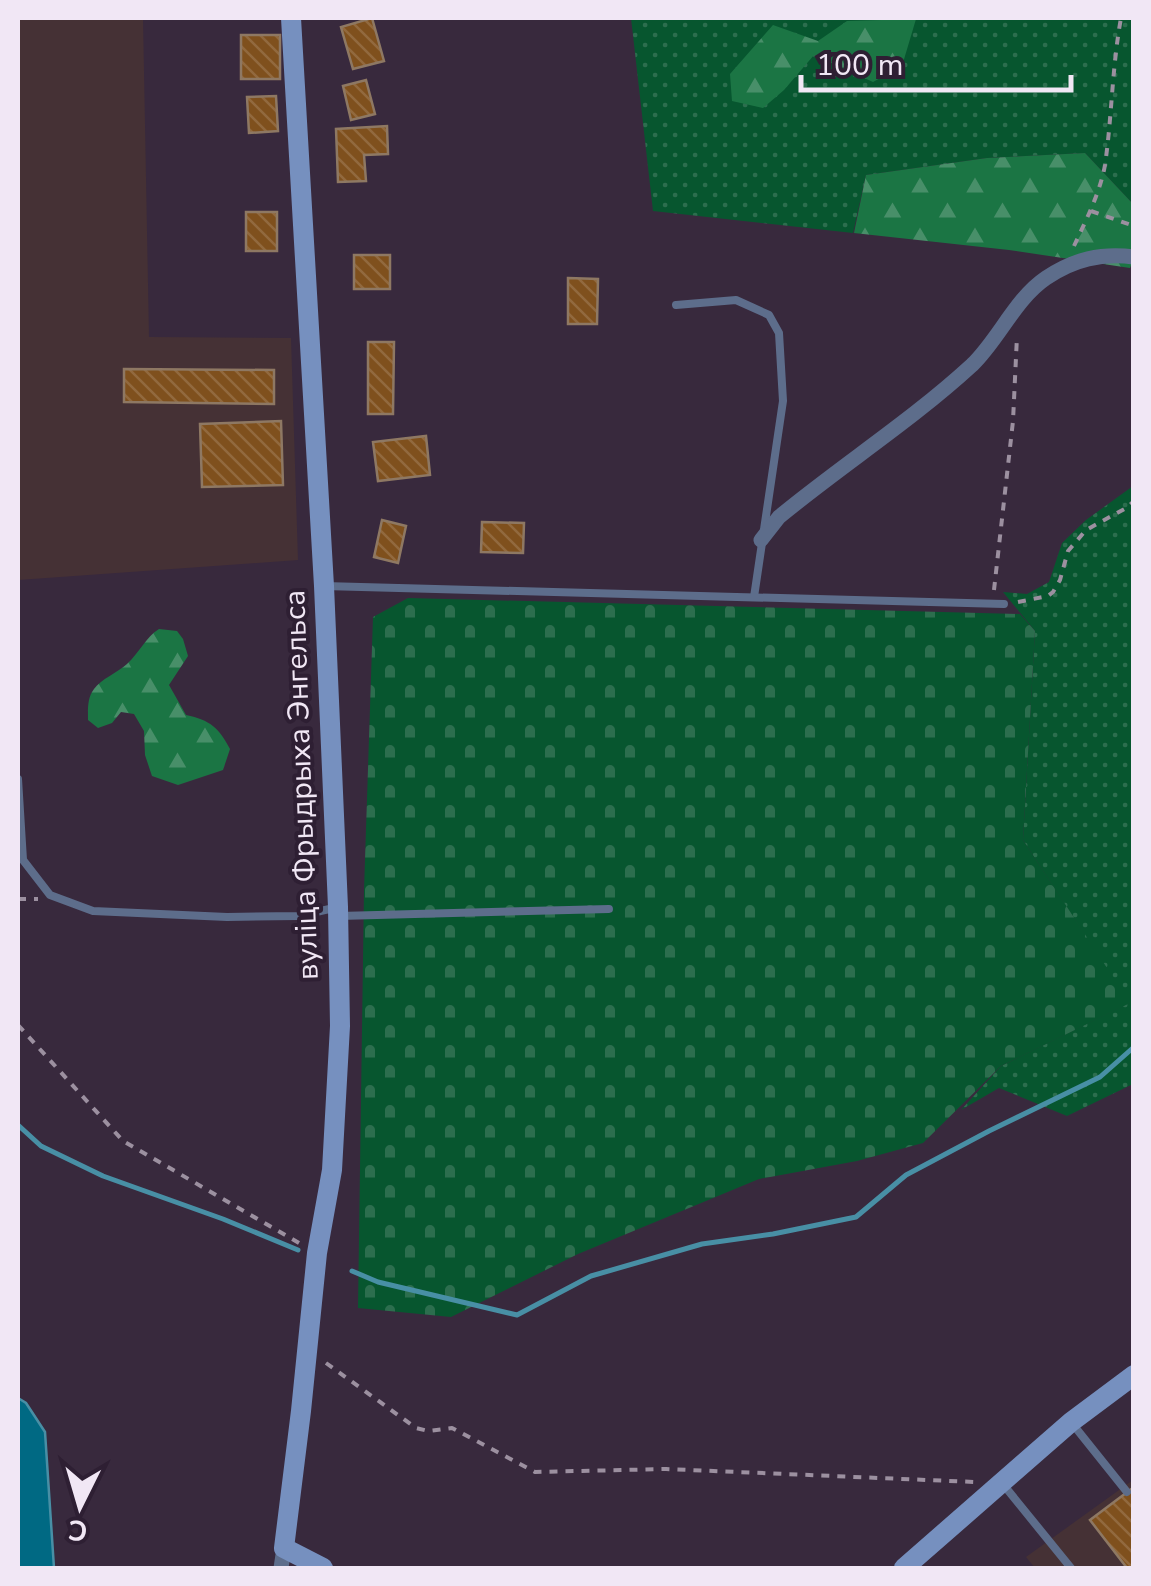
<svg xmlns="http://www.w3.org/2000/svg" width="1151" height="1586" viewBox="0 0 1151 1586" font-family="'Nunito Sans',sans-serif">
<defs>
<pattern id="grass-dots" width="8" height="8" patternUnits="userSpaceOnUse" patternTransform="scale(2.5)"><rect width="8" height="8" fill="#07562f"/><path d="M2 2h.1M6 6h.1" fill="none" stroke="#2c6e4e" stroke-width="1.8" stroke-linecap="round"/></pattern>
<pattern id="forest-firs" width="22" height="20" patternUnits="userSpaceOnUse" patternTransform="scale(2.5)"><rect width="22" height="20" fill="#1b7544"/><path d="M5 1l3.5 6h-7zM16 11l3.5 6h-7z" fill="#488f69"/></pattern>
<pattern id="cemetery-stones" width="16" height="16" patternUnits="userSpaceOnUse" patternTransform="scale(2.5)"><rect width="16" height="16" fill="#07562f"/><path d="M2 7V4a2 2 0 0 1 4 0v3zM10 15v-3a2 2 0 0 1 4 0v3z" fill="#2c6e4e"/></pattern>
<pattern id="building-back-hatch" width="6" height="6" patternUnits="userSpaceOnUse" patternTransform="scale(2.5)"><rect width="6" height="6" fill="#7f501d"/><path d="M-1 5l2 2M0 0l6 6M5-1l2 2" fill="none" stroke="#92693e"/></pattern>
</defs>
<rect width="100%" height="100%" fill="#38293d"/>
<!-- industrial -->
<g fill="#453135">
<polygon points="18,18 143,18 149,337 291,338 298,560 18,580"/>
<polygon points="1133,1480 1133,1568 1035,1568 1026,1557"/>
</g>
<!-- grass -->
<g fill="url(#grass-dots)">
<polygon points="631,18 1133,18 1133,204 1085,153 987,158 866,175 853,233 653,211"/>
<polygon points="1133,486 1133,1084 1067,1116 999,1088 961,1110 1001,1066 1129,1003 1023,840 1035,631 1003,592 1027,594 1049,582 1062,543 1086,520"/>
</g>
<!-- forest -->
<g fill="url(#forest-firs)">
<polygon points="916,19 902,66 873,82 814,55 784,90 763,108 732,101 730,74 773,25 818,41 847,21"/>
<polygon points="1085,153 1133,204 1133,260 1130,268 1009,250 854,233 866,175 987,158"/>
<path d="M159,629L177,631L183,639L188,656L169,685L186,715C210,720 219,728 230,749L223,770L178,785L152,776L145,755L144,731L134,714L121,712L112,723L98,728L88,720C88,710 87,698 94,689C101,679 117,673 127,664C139,653 146,637 159,629Z"/>
</g>
<!-- cemetery -->
<polygon fill="url(#cemetery-stones)" points="408,598 1020,614 1035,631 1023,840 1130,1003 1001,1066 923,1143 857,1161 759,1179 578,1254 451,1317 358,1308 364,890 373,617"/>
<!-- water -->
<polygon fill="#006983" stroke="#488fa5" stroke-width="2.5" points="18,1398 26,1403 45,1432 54,1568 18,1568"/>
<g fill="none" stroke-linecap="round" stroke-linejoin="round">
<!-- stream -->
<g stroke="#488fa5" stroke-width="5">
<polyline points="18,1125 41,1146 103,1176 223,1219 298,1250"/>
<polyline points="352,1271 378,1282 517,1315 591,1276 702,1244 773,1234 856,1217 906,1175 989,1131 1100,1077 1134,1047"/>
</g>
</g>
<!-- building -->
<g fill="url(#building-back-hatch)" stroke="#8e7863" stroke-width="2.5">
<polygon points="372,18 384,61 353,69 341,27"/>
<rect x="241" y="35" width="39" height="44"/>
<polygon points="366,80 375,114 351,120 343,86"/>
<polygon points="276,96 278,131 249,133 247,97"/>
<polygon points="387,126 388,154 364,155 366,181 338,182 336,129"/>
<rect x="246" y="212" width="31" height="39"/>
<rect x="354" y="255" width="36" height="34"/>
<polygon points="568,278 598,279 597,324 568,324"/>
<polygon points="368,342 394,342 393,414 368,414"/>
<polygon points="124,369 274,370 274,404 124,402"/>
<polygon points="281,421 283,485 202,487 200,424"/>
<polygon points="426,436 430,475 378,481 373,442"/>
<polygon points="382,520 406,526 398,563 374,557"/>
<polygon points="482,522 524,523 523,553 481,552"/>
<polygon points="1134,1487 1134,1568 1127,1568 1090,1520"/>
</g>
<g fill="none" stroke-linecap="round" stroke-linejoin="round">
<!-- path -->
<g stroke="#9c90a0" stroke-width="4" stroke-dasharray="8 8" stroke-linecap="butt">
<polyline points="1091,211 1134,226"/>
<path d="M1074,246C1086,220 1100,193 1105,165C1112,116 1112,67 1121,18"/>
<polyline points="994,590 1013,421 1017,336"/>
<polyline points="1018,602 1048,596 1053,592 1060,580 1068,551 1086,530 1128,507 1134,501"/>
<polyline points="18,899 38,899"/>
<polyline points="18,1025 123,1141 299,1243"/>
<polyline points="326,1363 416,1428 428,1431 452,1428 535,1472 666,1469 975,1482"/>
</g>
<!-- lane -->
<g stroke="#5d6d8b" stroke-width="8">
<polyline points="676,305 736,300 769,315 779,333 783,401 754,597"/>
<polyline points="324,586 1004,604"/>
<polyline points="18,779 23,860 50,895 93,911 227,917 298,916 334,908"/>
<polyline points="339,916 609,909"/>
<polyline points="1071,1422 1127,1492"/>
<polyline points="1002,1483 1071,1568"/>
</g>
<!-- street -->
<g stroke="#5d6d8b" stroke-width="15">
<path d="M761,540L779,517C842,465 911,421 972,365C999,339 1015,299 1046,278C1074,259 1101,253 1134,257"/>
<polyline points="281,1568 284,1548"/>
</g>
<!-- secondary -->
<g stroke="#7690bf" stroke-width="20">
<polyline points="291,18 324,586 338,907 340,1026 332,1170 317,1253 301,1411 284,1548 323,1568"/>
<polyline points="904,1568 1071,1422 1134,1375"/>
</g>
</g>
<g text-anchor="middle" stroke-width="8" stroke-linejoin="round" paint-order="stroke">
<!-- street labels -->
<g font-size="30" fill="#f1e7f5" stroke="#2e1f33">
<text transform="translate(301 785) rotate(-92)" y="10">вуліца Фрыдрыха Энгельса</text>
</g>
</g>
<!-- border -->
<rect width="1151" height="1586" fill="none" stroke="#f1e7f5" stroke-width="40"/>
<!-- north arrow -->
<g transform="translate(80 1506) rotate(185)" stroke="#2e1f33" stroke-width="8" paint-order="stroke">
<path d="M0-8L18 38L0 25L-18 38Z" fill="#f1e7f5"/>
<text y="-15" font-size="28" font-weight="bold" text-anchor="middle" fill="#f1e7f5">С</text>
</g>
<!-- scale -->
<path d="M801 75v15h270v-15" fill="none" stroke="#f1e7f5" stroke-width="5"/>
<text x="816" y="75" font-size="30" fill="#f1e7f5" stroke="#2e1f33" stroke-width="8" paint-order="stroke">100 m</text>
</svg>
